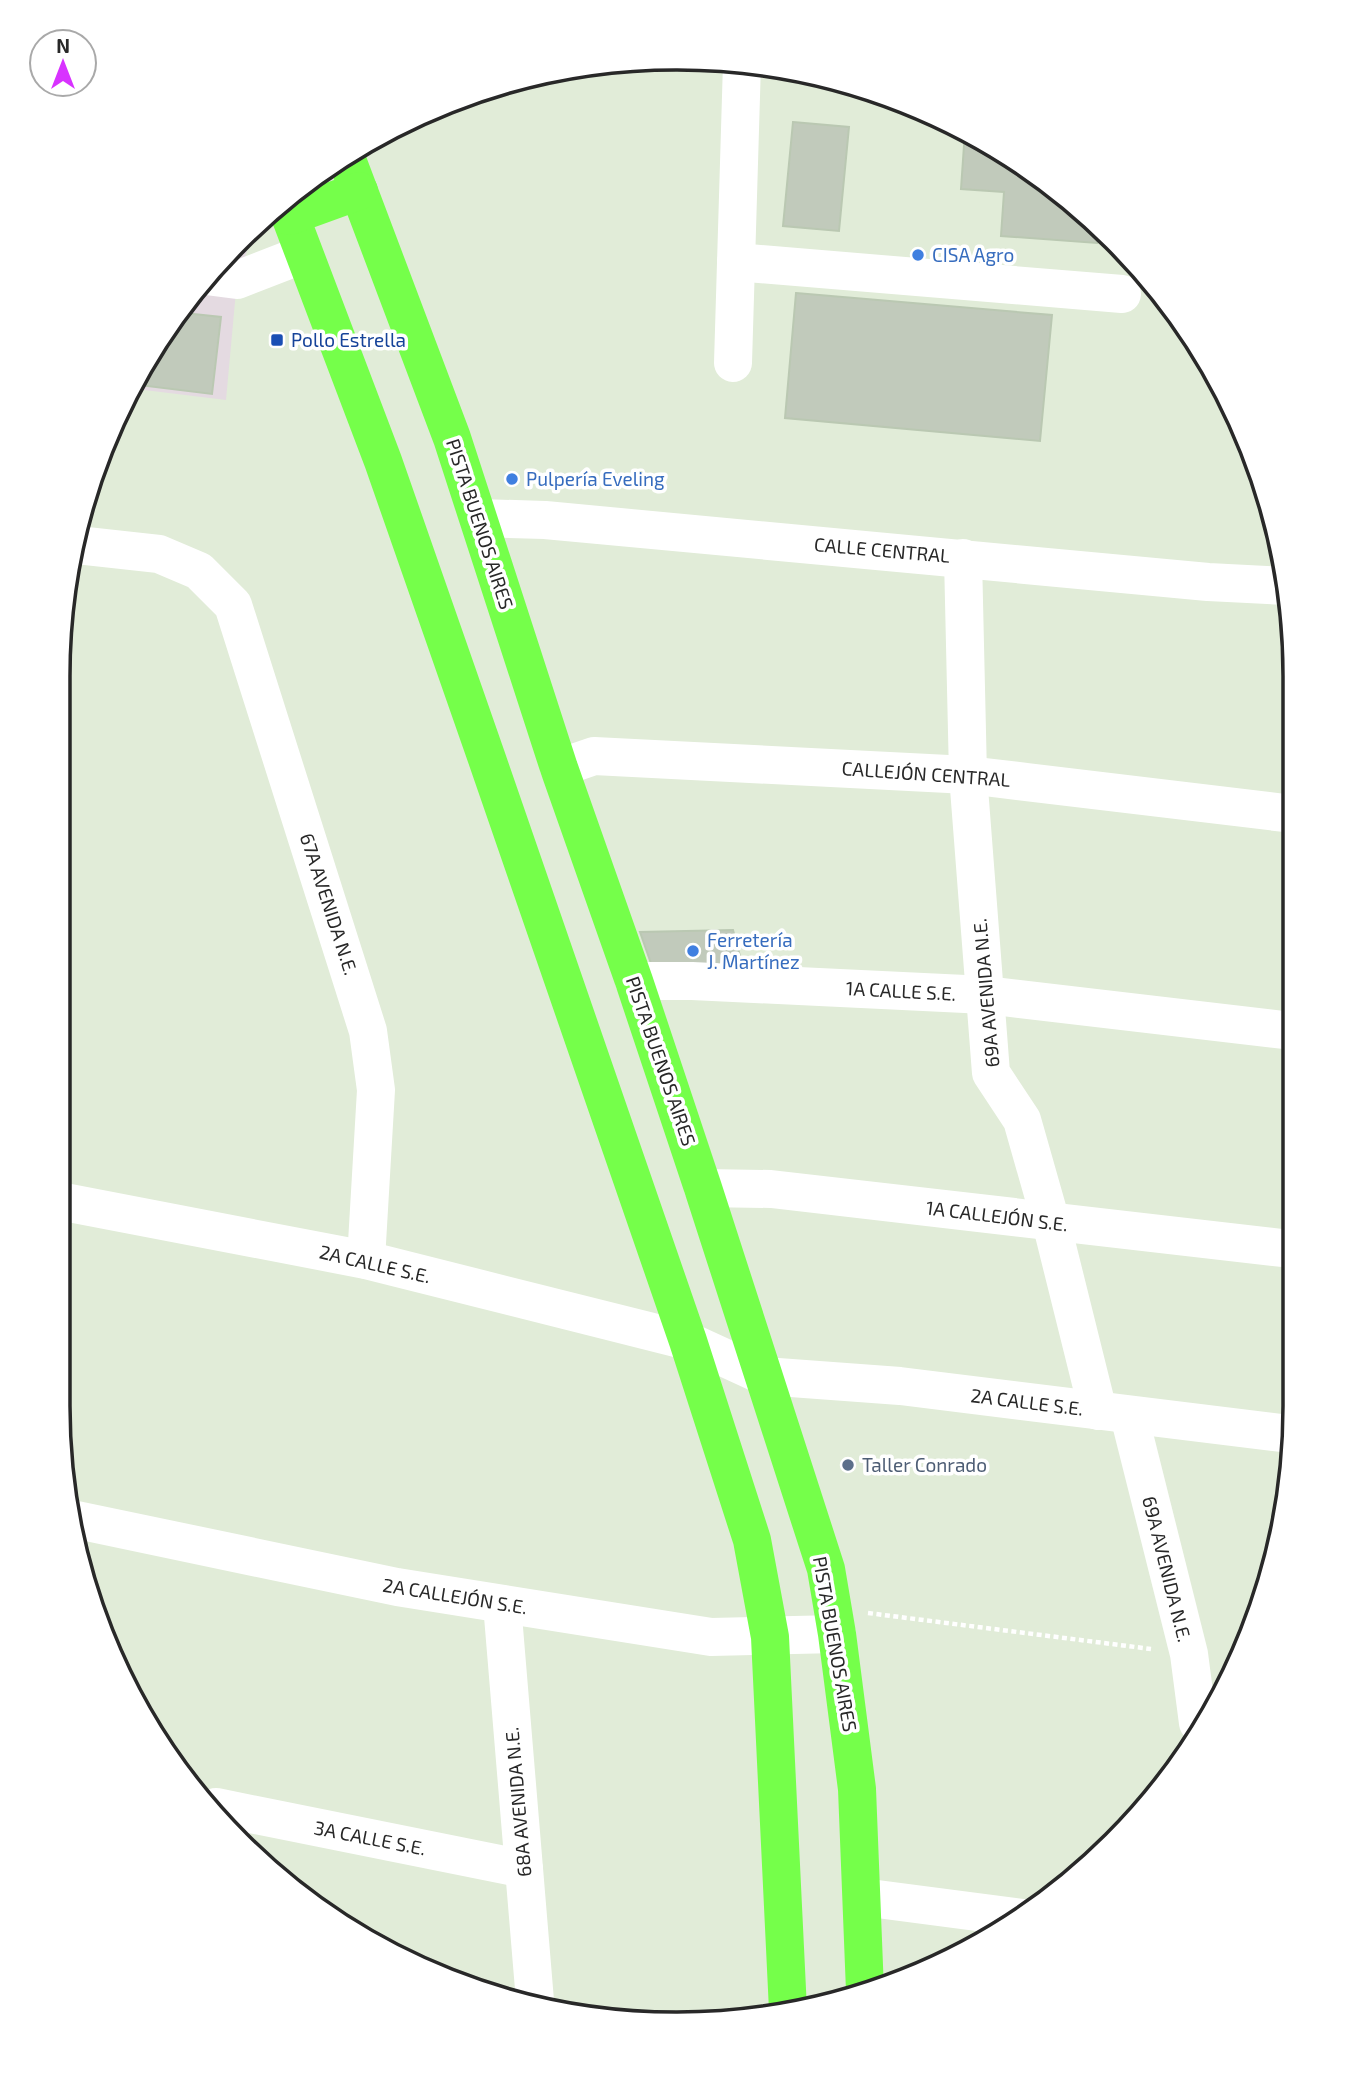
<svg xmlns="http://www.w3.org/2000/svg" width="1353" height="2082" viewBox="0 0 1353 2082" font-family="'Exo 2',sans-serif">
<rect width="100%" height="100%" fill="#e1ecd8"/>
<!-- industrial -->
<polygon fill="#e4dae1" points="255,228 237,280 226,400 136,389 211,269"/>
<!-- building -->
<g fill="#c1cabb" stroke="#bac8b2" stroke-width="2">
<polygon points="793,122 849,127 839,231 783,226"/>
<polygon points="965,131 986,140 1084,211 1099,226 1097,243 1001,236 1004,192 961,189"/>
<polygon points="796,293 1052,315 1040,441 785,418"/>
<polygon points="184,313 221,317 212,394 139,385"/>
<polygon points="733,930 744,971 654,972 640,932"/>
</g>
<g fill="none" stroke-linecap="round" stroke-linejoin="round">
<!-- path -->
<polyline stroke="#fff" stroke-width="4.5" stroke-dasharray="5 3.5" stroke-linecap="butt" points="868,1613 1151,1649"/>
<!-- minor -->
<g stroke="#fff" stroke-width="38">
<polyline points="736,262 1122,294"/>
<polyline points="206,276 237,280 304,254"/>
<polyline points="733,363 742,63"/>
<polyline points="479,518 545,520 1208,582 1286,586"/>
<polyline points="77,545 159,554 199,571 233,605 368,1031 376,1090 366,1260"/>
<polyline points="963,558 968,775 991,1073 1022,1120 1051,1222 1098,1411"/>
<polyline points="559,768 594,756 968,775 1293,814"/>
<polyline points="634,981 692,981 986,995 1292,1031"/>
<polyline points="703,1188 771,1189 1291,1249"/>
<polyline points="59,1201 366,1260 688,1341 764,1376 900,1386 1290,1434"/>
<polyline points="1129,1415 1189,1654 1198,1723"/>
<polyline points="77,1520 397,1587 711,1637 837,1634"/>
<polyline points="502,1604 535,2001"/>
<polyline points="216,1807 524,1869"/>
<polyline points="862,1897 1023,1918"/>
</g>
<!-- major -->
<g stroke="#75ff4a" stroke-width="38">
<polyline points="346,157 452,438 559,768 634,981 703,1188 826,1569 837,1634 857,1789 865,1991"/>
<polyline points="284,200 383,461 486,756 688,1341 752,1540 770,1637 788,2010"/>
<polyline points="290,216 359,191"/>
</g>
</g>
<!-- markers -->
<g fill="#3f7fe0" stroke="#fff" stroke-width="2.5">
<circle cx="918" cy="255" r="7"/>
<circle cx="512" cy="479" r="7"/>
<circle cx="693" cy="951" r="7"/>
</g>
<rect fill="#1a4fb4" stroke="#fff" stroke-width="2.5" x="270" y="333" width="14" height="14" rx="3.5"/>
<circle fill="#5c6f8a" stroke="#fff" stroke-width="2.5" cx="848" cy="1465" r="7"/>
<g text-anchor="middle" stroke-width="7" stroke-linejoin="round" paint-order="stroke">
<!-- shop labels -->
<g font-size="19" fill="#366cbe" stroke="#fff" text-anchor="start">
<text x="932" y="262">CISA Agro</text>
<text x="526" y="486">Pulpería Eveling</text>
<text x="707" y="947">Ferretería<tspan x="707" dy="22">J. Martínez</tspan></text>
</g>
<!-- transit labels -->
<g font-size="19" fill="#164399" stroke="#fff" text-anchor="start">
<text x="291" y="347">Pollo Estrella</text>
</g>
<!-- street labels -->
<g font-size="19" fill="#282828" stroke="#fff">
<text transform="translate(480 524) rotate(72)" y="7">PISTA BUENOS AIRES</text>
<text transform="translate(882 550) rotate(5)" y="7">CALLE CENTRAL</text>
<text transform="translate(926 774) rotate(4)" y="7">CALLEJÓN CENTRAL</text>
<text transform="translate(329 904) rotate(72)" y="7">67A AVENIDA N.E.</text>
<text transform="translate(901 991) rotate(3)" y="7">1A CALLE S.E.</text>
<text transform="translate(986 993) rotate(-95)" y="7">69A AVENIDA N.E.</text>
<text transform="translate(661 1061) rotate(71)" y="7">PISTA BUENOS AIRES</text>
<text transform="translate(997 1216) rotate(7)" y="7">1A CALLEJÓN S.E.</text>
<text transform="translate(375 1264) rotate(13)" y="7">2A CALLE S.E.</text>
<text transform="translate(1027 1402) rotate(7)" y="7">2A CALLE S.E.</text>
<text transform="translate(1167 1569) rotate(76)" y="7">69A AVENIDA N.E.</text>
<text transform="translate(455 1596) rotate(9)" y="7">2A CALLEJÓN S.E.</text>
<text transform="translate(835 1644) rotate(80)" y="7">PISTA BUENOS AIRES</text>
<text transform="translate(518 1802) rotate(-95)" y="7">68A AVENIDA N.E.</text>
<text transform="translate(370 1838) rotate(11)" y="7">3A CALLE S.E.</text>
</g>
<!-- service labels -->
<g font-size="19" fill="#4e5e75" stroke="#fff" text-anchor="start">
<text x="862" y="1472">Taller Conrado</text>
</g>
</g>
<!-- crop -->
<path d="M0 0H1353V2082H0ZM676 70H677A606 606 0 0 1 1283 676V1406A606 606 0 0 1 677 2012H676A606 606 0 0 1 70 1406V676A606 606 0 0 1 676 70Z" fill="#fff" fill-rule="evenodd"/>
<path fill="none" stroke="#282828" stroke-width="3.5" d="M676 70H677A606 606 0 0 1 1283 676V1406A606 606 0 0 1 677 2012H676A606 606 0 0 1 70 1406V676A606 606 0 0 1 676 70Z"/>
<!-- north arrow -->
<g transform="translate(63 63)"><circle r="33" fill="#ffffff" stroke="#a9a9a9" stroke-width="2"/>
<path d="M0-5L12 26L0 18L-12 26Z" fill="#d832ff"/>
<text y="-10" font-size="19" font-weight="bold" text-anchor="middle" fill="#282828">N</text>
</g>
</svg>
